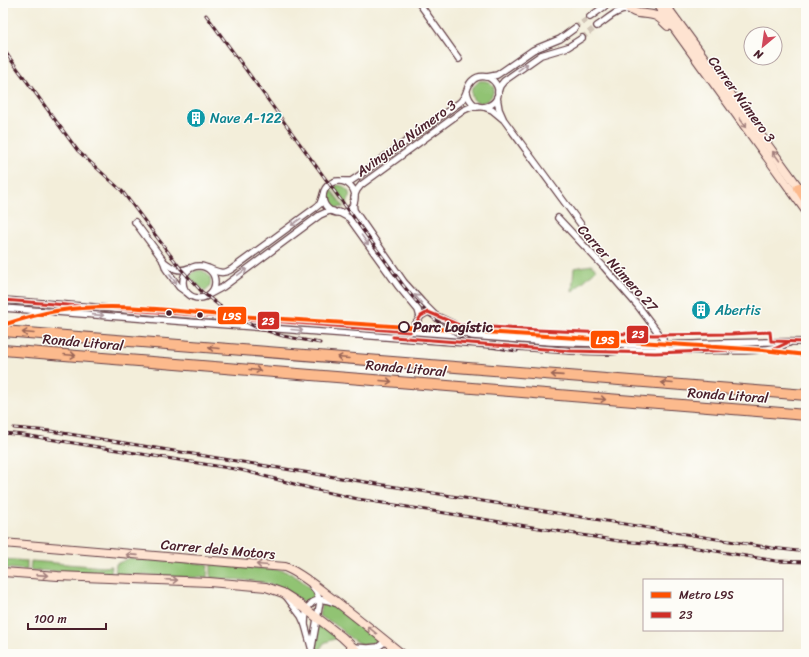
<svg xmlns="http://www.w3.org/2000/svg" width="809" height="657" viewBox="0 0 809 657" font-family="Sriracha,sans-serif">
<rect width="100%" height="100%" fill="#fdfcf7"/>
<filter id="ink" filterUnits="userSpaceOnUse"><feTurbulence type="fractalNoise" baseFrequency=".025" numOctaves="2"/><feDisplacementMap in="SourceGraphic" scale="8" xChannelSelector="R" yChannelSelector="G"/><feConvolveMatrix kernelMatrix="1 2 1 2 8 2 1 2 1" color-interpolation-filters="sRGB"/></filter>
<filter id="wash" filterUnits="userSpaceOnUse"><feTurbulence type="fractalNoise" baseFrequency=".012" numOctaves="4" result="noise"/><feDisplacementMap in="SourceGraphic" scale="16" xChannelSelector="R" yChannelSelector="G"/><feGaussianBlur stdDeviation="0.9" result="paint"/><feColorMatrix in="noise" values="0 0 0 0 0 0 0 0 0 0 0 0 0 0 0 0 0 1.4 0 .05"/><feComposite in="paint" operator="in"/></filter>
<g filter="url(#wash)">
<rect width="100%" height="100%" fill="#f3eeda"/>
<!-- green -->
<g fill="#91c373" stroke="#6e714f">
<path d="M479,81C485,80 491,81 494,88C493,107 467,108 472,88Z"/>
<path d="M338,185C349,186 353,196 346,205L333,187Z"/>
<polygon points="330,188 344,207 335,208 329,203 327,196"/>
<polygon points="592,265 596,270 572,292 574,268"/>
<path d="M201,270C212,274 214,285 205,292L189,277L195,271Z"/>
<polygon points="130,558 208,564 207,578 115,574 116,564"/>
<polygon points="3,559 27,561 27,570 3,568"/>
<polygon points="31,561 103,567 112,566 111,574 30,570"/>
<path d="M211,564L281,570C295,574 310,585 317,598L307,605C299,599 291,592 281,588C260,579 234,580 211,578Z"/>
<path d="M322,601L331,604L364,631L378,639C362,655 346,633 333,623C328,620 325,620 319,616Z"/>
<polygon points="318,623 337,638 324,643 317,654 315,639"/>
</g>
</g>
<g filter="url(#ink)">
<g fill="none" stroke-linecap="round" stroke-linejoin="round">
<!-- street-tunnel -->
<g stroke="#d1c5b7" stroke-width="5.5" stroke-dasharray="5.5 3" stroke-linecap="butt">
<polyline points="575,28 590,17"/>
<polyline points="582,38 597,26"/>
</g>
<defs>
<g id="street">
<polyline points="419,3 459,59"/>
<polyline points="590,17 609,3"/>
<path d="M597,26C608,19 617,8 631,10"/>
<polyline points="487,77 497,75 533,50 560,39 575,28"/>
<polyline points="498,92 500,86 504,81 541,55 568,47 582,38"/>
<polyline points="497,97 499,109 503,118"/>
<polyline points="484,107 492,110 504,120 582,226"/>
<path d="M343,181H351L357,177L459,103C469,95 465,86 473,80C477,76 483,76 488,77C492,79 495,82 497,86C505,106 472,118 467,92"/>
<circle cx="339" cy="197" r="16"/>
<polyline points="354,197 357,190 361,185 464,110 471,107 478,107"/>
<polyline points="353,202 354,210 404,282 422,302 434,314"/>
<polyline points="338,212 349,218 398,286 418,310 420,317"/>
<polyline points="558,218 604,267 638,306 663,339 663,347"/>
<polyline points="135,222 163,260 166,269 179,287 186,292"/>
<path d="M163,261C171,267 178,273 189,268"/>
<circle cx="199" cy="282" r="16"/>
<path d="M208,268C217,272 223,275 232,269L315,208L320,204L323,195"/>
<polyline points="210,294 223,287 320,215 329,211 333,211"/>
<path d="M3,300L550,342C598,344 645,345 693,344C731,343 768,341 806,342"/>
<polyline points="3,308 571,351 608,352 628,350 656,350 663,347 668,350 703,351"/>
<polyline points="410,332 421,316 428,312 454,324 461,332 467,335"/>
<path d="M701,351C731,349 761,355 789,343"/>
<polyline points="286,596 301,616 305,625 313,654"/>
<path d="M305,624C305,604 314,594 335,603"/>
<polyline points="312,647 320,602 316,591 312,586"/>
<polyline points="354,647 368,648 378,647 386,641"/>
</g>
<g id="secondary">
<path d="M625,3C634,18 644,11 656,16C661,18 664,23 668,26"/>
<polyline points="656,3 806,211"/>
<polyline points="664,3 802,192"/>
<path d="M3,543L285,567C300,573 313,584 326,594C352,613 377,634 402,654"/>
<polyline points="3,572 58,576 209,582 266,587 283,593 294,600 342,637 360,654"/>
</g>
<g id="highway">
<polyline points="799,188 806,199"/>
<polyline points="3,331 806,395"/>
<path d="M3,350C271,371 538,394 806,415"/>
</g>
</defs>
<!-- street casing -->
<use href="#street" stroke="#633e45" stroke-width="8"/>
<!-- secondary casing -->
<use href="#secondary" stroke="#633e45" stroke-width="10"/>
<!-- highway casing -->
<use href="#highway" stroke="#633e45" stroke-width="12"/>
<!-- street -->
<use href="#street" stroke="#fff" stroke-width="5.5"/>
<!-- secondary -->
<use href="#secondary" stroke="#fee3d1" stroke-width="8"/>
<!-- highway -->
<use href="#highway" stroke="#fcba8d" stroke-width="10"/>
<defs>
<g id="rail">
<path d="M206,15L403,285C437,329 462,344 517,351"/>
<polyline points="3,49 78,151 122,191 181,269 202,292 226,311 255,327 283,336 320,343"/>
<polyline points="14,428 50,431 88,437 772,548 806,552"/>
<polyline points="3,433 24,435 241,470 317,490 358,499 619,541 685,546 776,561 806,562"/>
</g>
</defs>
<!-- rail casing -->
<use href="#rail" stroke="#4a1f2b" stroke-width="3"/>
<!-- rail -->
<use href="#rail" stroke="#fdfcf7" stroke-width="1.5" stroke-dasharray="4.5" stroke-linecap="butt"/>
<defs>
<g id="bus-1">
<polyline points="3,300 410,332 421,316 428,312 459,325 537,330 653,335 731,334 770,332 771,341 806,342"/>
<polyline points="393,337 571,351 655,353 735,350 762,351 774,349 787,343"/>
</g>
</defs>
<!-- bus-1 casing -->
<use href="#bus-1" stroke="#fdfcf7" stroke-width="6"/>
<!-- bus-1 -->
<use href="#bus-1" stroke="#d02e26" stroke-width="3"/>
<defs>
<path id="metro-1" d="M3,325C21,319 38,314 56,311C111,302 167,310 221,315L763,350L806,355"/>
</defs>
<!-- metro-1 casing -->
<use href="#metro-1" stroke="#fdfcf7" stroke-width="7"/>
<!-- metro-1 -->
<use href="#metro-1" stroke="#fe5000" stroke-width="4"/>
</g>
<!-- one-way arrows -->
<defs><path id="oneway-shaft" d="M-6 0H5M1.5-3L5.5 0L1.5 3" fill="none" stroke-width="1.6" stroke-linecap="round" stroke-linejoin="round"/></defs>
<g stroke="#ae9aa0">
<use href="#oneway-shaft" transform="translate(523 67) rotate(-36)"/>
<use href="#oneway-shaft" transform="translate(296 222) rotate(144)"/>
<use href="#oneway-shaft" transform="translate(365 240) rotate(54)"/>
<use href="#oneway-shaft" transform="translate(242 272) rotate(-36)"/>
<use href="#oneway-shaft" transform="translate(173 279) rotate(53)"/>
<use href="#oneway-shaft" transform="translate(418 299) rotate(-131)"/>
<use href="#oneway-shaft" transform="translate(98 315) rotate(4)"/>
<use href="#oneway-shaft" transform="translate(297 330) rotate(5)"/>
</g>
<g stroke="#a4817e">
<use href="#oneway-shaft" transform="translate(743 123) rotate(54)"/>
<use href="#oneway-shaft" transform="translate(776 156) rotate(-126)"/>
<use href="#oneway-shaft" transform="translate(132 555) rotate(-176)"/>
<use href="#oneway-shaft" transform="translate(262 565) rotate(-175)"/>
<use href="#oneway-shaft" transform="translate(42 575) rotate(4)"/>
<use href="#oneway-shaft" transform="translate(172 580) rotate(2)"/>
<use href="#oneway-shaft" transform="translate(372 630) rotate(-141)"/>
</g>
<g stroke="#9a6557">
<use href="#oneway-shaft" transform="translate(28 333) rotate(-175)"/>
<use href="#oneway-shaft" transform="translate(214 348) rotate(-175)"/>
<use href="#oneway-shaft" transform="translate(70 355) rotate(5)"/>
<use href="#oneway-shaft" transform="translate(343 358) rotate(-175)"/>
<use href="#oneway-shaft" transform="translate(255 370) rotate(5)"/>
<use href="#oneway-shaft" transform="translate(557 375) rotate(-176)"/>
<use href="#oneway-shaft" transform="translate(386 381) rotate(5)"/>
<use href="#oneway-shaft" transform="translate(667 383) rotate(-175)"/>
<use href="#oneway-shaft" transform="translate(600 399) rotate(5)"/>
</g>
</g>
<!-- icons -->
<defs>
<symbol id="building-disc" viewBox="-11 -11 22 22"><circle r="9.5" fill="#0f9aa8" stroke="#fdfcf7"/><path d="M-4-6H4V6H1V3H-1V6H-4ZM-2.5-4.3h1.7v1.8h-1.7ZM.8-4.3h1.7v1.8H.8ZM-2.5-1h1.7V.8h-1.7ZM.8-1h1.7V.8H.8Z" fill="#fff"/></symbol>
</defs>
<g fill-rule="evenodd">
<use href="#building-disc" x="185" y="107" width="22" height="22"/>
<use href="#building-disc" x="690" y="299" width="22" height="22"/>
</g>
<!-- markers -->
<g fill="#4a1f2b" stroke="#fdfcf7" stroke-width="1.5">
<circle cx="169" cy="313" r="3.5"/>
<circle cx="200" cy="315" r="3.5"/>
</g>
<circle fill="#fdfcf7" stroke="#4a1f2b" stroke-width="2" cx="404" cy="327" r="5"/>
<g text-anchor="middle" stroke-width="3" stroke-linejoin="round" paint-order="stroke">
<!-- street labels -->
<g font-size="14" fill="#4a1f2b" stroke="#fdfcf7">
<text transform="translate(742 99) rotate(54)" y="5">Carrer Número 3</text>
<text transform="translate(406 138) rotate(-36)" y="5">Avinguda Número 3</text>
<text transform="translate(618 268) rotate(48)" y="5">Carrer Número 27</text>
<text transform="translate(83 342) rotate(5)" y="5">Ronda Litoral</text>
<text transform="translate(406 368) rotate(5)" y="5">Ronda Litoral</text>
<text transform="translate(728 395) rotate(4)" y="5">Ronda Litoral</text>
<text transform="translate(218 549) rotate(5)" y="5">Carrer dels Motors</text>
</g>
<!-- culture labels -->
<g font-size="14" fill="#0d838f" stroke="#fdfcf7" text-anchor="start">
<text x="210" y="123">Nave A-122</text>
<text x="715" y="315">Abertis</text>
</g>
<!-- stop labels -->
<g font-size="14" font-weight="bold" fill="#4a1f2b" stroke="#fdfcf7" text-anchor="start">
<text x="413" y="332">Parc Logístic</text>
</g>
</g>
<g stroke="#fdfcf7" stroke-width="1.5">
<rect x="217" y="306" width="30" height="19" rx="4" fill="#fe5000"/>
<rect x="257" y="311" width="23" height="19" rx="4" fill="#d02e26"/>
<rect x="626" y="325" width="23" height="19" rx="4" fill="#d02e26"/>
<rect x="590" y="330" width="30" height="19" rx="4" fill="#fe5000"/>
</g>
<g font-size="11" text-anchor="middle" font-weight="bold" fill="#fff">
<text x="232" y="320">L9S</text>
<text x="268" y="325">23</text>
<text x="638" y="338">23</text>
<text x="605" y="344">L9S</text>
</g>
<!-- margin -->
<rect width="809" height="657" fill="none" stroke="#fdfcf7" stroke-width="16"/>
<!-- legend -->
<rect x="643" y="579" width="140" height="52" fill="#fdfcf7" stroke="#b5a4a5"/>
<rect x="651" y="592" width="20" height="6" fill="#fe5000" stroke="#b5a4a5"/>
<text x="679" y="599" font-size="12" fill="#4a1f2b">Metro L9S</text>
<rect x="651" y="612" width="20" height="6" fill="#d02e26" stroke="#b5a4a5"/>
<text x="679" y="619" font-size="12" fill="#4a1f2b">23</text>
<!-- north arrow -->
<g transform="translate(763 46) rotate(209)"><circle r="19" fill="#fdfcf7" stroke="#b5a4a5"/>
<path d="M0-3L7 15L0 10L-7 15Z" fill="#d1495b"/>
<text y="-6" font-size="11" font-weight="bold" text-anchor="middle" fill="#4a1f2b">N</text>
</g>
<!-- scale -->
<path d="M28 623v6h78v-6" fill="none" stroke="#4a1f2b" stroke-width="2"/>
<text x="34" y="623" font-size="12" fill="#4a1f2b" stroke="#fdfcf7" stroke-width="3" paint-order="stroke">100 m</text>
</svg>
